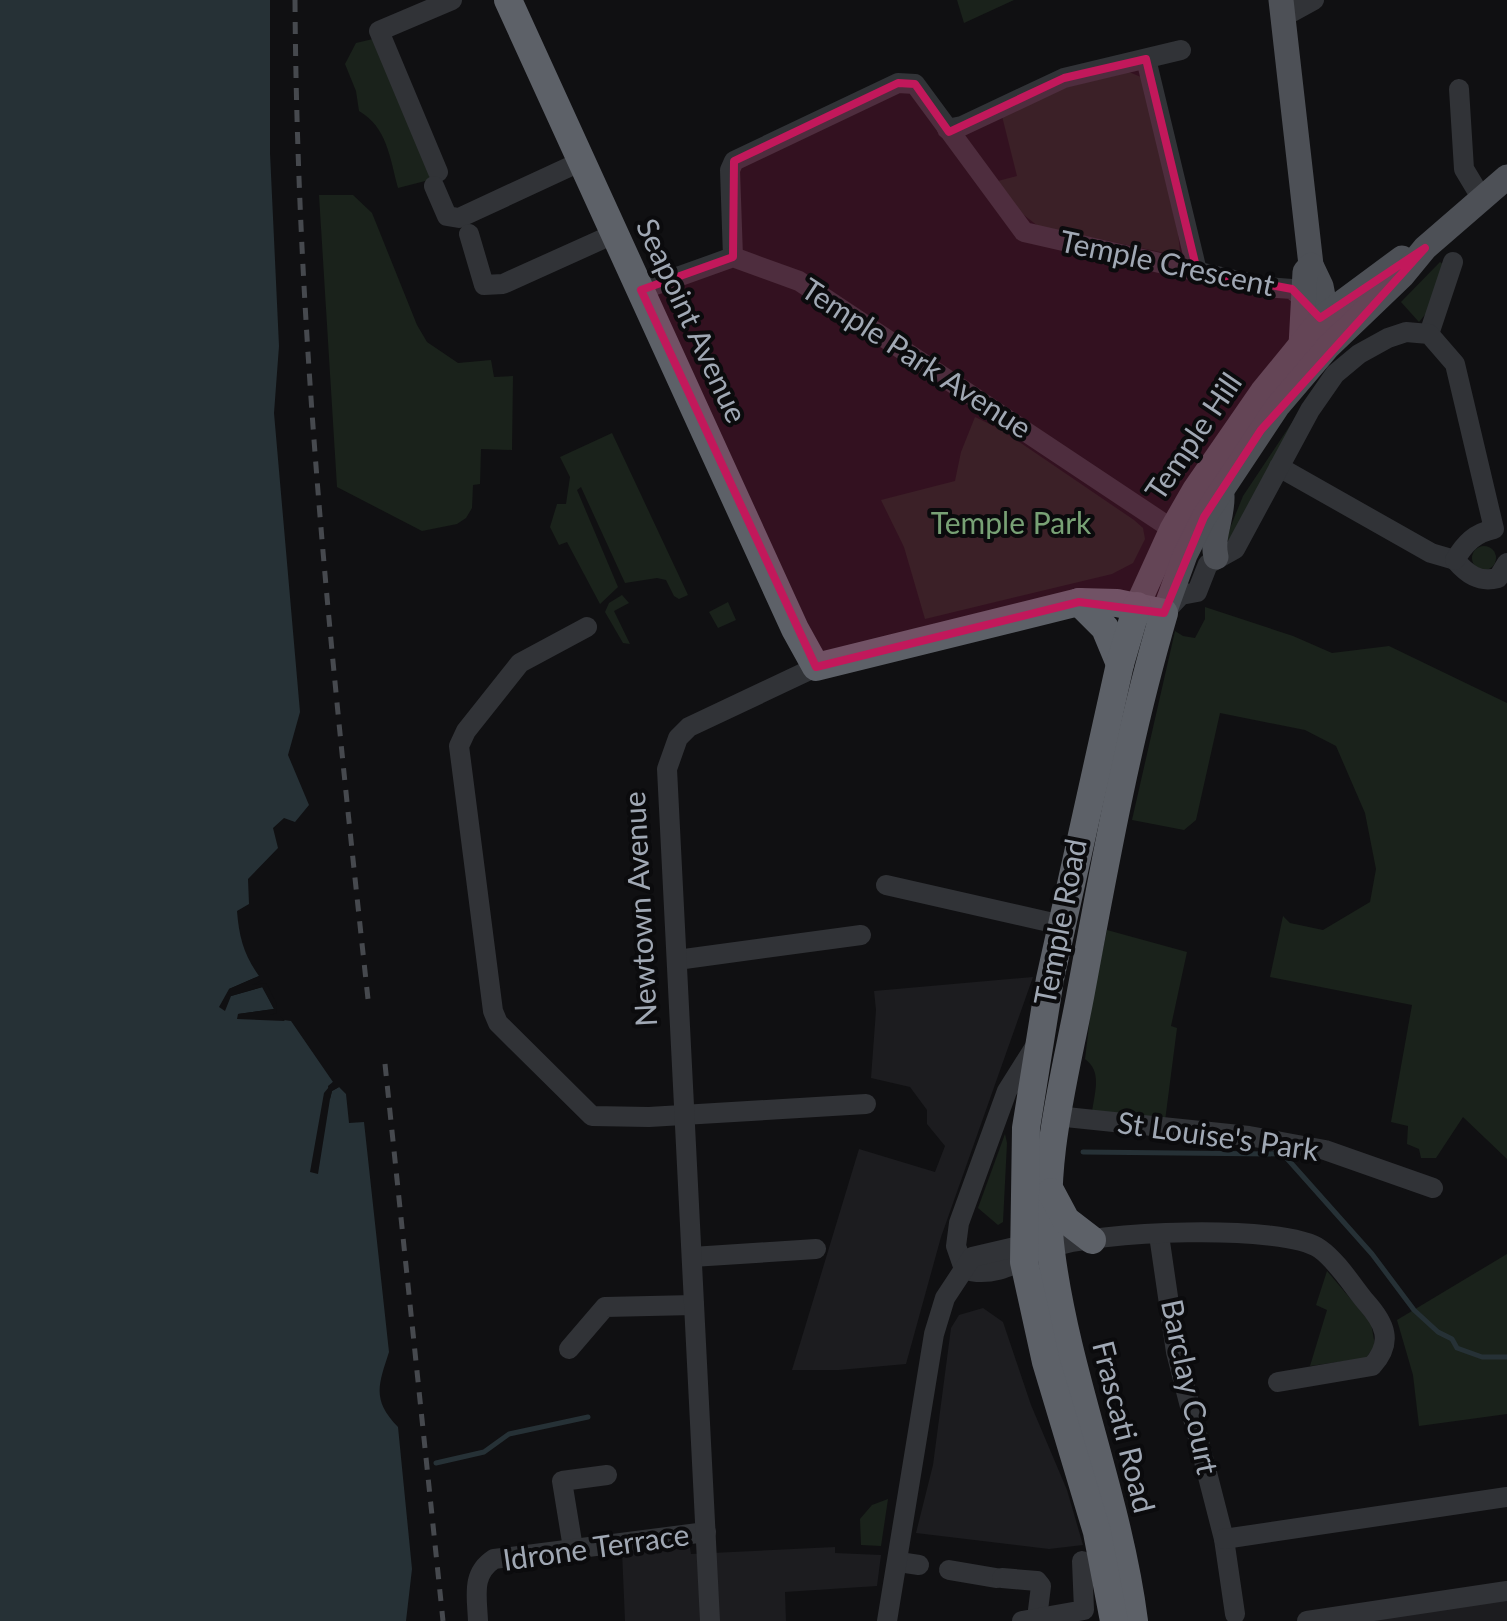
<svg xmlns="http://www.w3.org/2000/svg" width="1507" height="1621" viewBox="0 0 1507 1621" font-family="Lato,sans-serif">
<rect width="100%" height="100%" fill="#101012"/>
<!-- built -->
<g fill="#1c1c1f">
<polygon points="1033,977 941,1237 906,1364 839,1370 792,1370 859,1149 935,1172 945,1146 927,1124 927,1110 910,1087 871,1078 876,1010 874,991"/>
<polygon points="983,1308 1003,1322 1031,1405 1067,1490 1083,1545 1049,1549 916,1533 933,1465 951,1328 959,1315"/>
<polygon points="689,1542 691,1554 835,1547 835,1553 881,1555 877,1586 785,1592 786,1621 625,1621 622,1551"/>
<polygon points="1507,1600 1507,1621 1362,1621"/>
</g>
<!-- green -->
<g fill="#1a221b">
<polygon points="957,0 1014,0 964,23"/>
<path d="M373,39L433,179L398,188C390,158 387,127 359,111L356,91L345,64L356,43Z"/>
<polygon points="1129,72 1141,77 1178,232 1180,252 1174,255 1038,226 1020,212 998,181 1017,176 1002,116 1063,88"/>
<polygon points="319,195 353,195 372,213 417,325 427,342 458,363 491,360 494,377 513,376 512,450 481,449 480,484 473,485 472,508 466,518 457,524 422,531 337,487"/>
<polygon points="1440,262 1444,265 1428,311 1419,322 1401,302"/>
<polygon points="1313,391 1229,541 1226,538 1243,496"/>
<polygon points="975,417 1000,429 1134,520 1143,528 1145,539 1133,563 1112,574 925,619 904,547 881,500 955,481 961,452"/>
<polygon points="612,433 688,595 679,599 674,596 666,580 657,578 625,583 581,487 577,490 618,587 600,604 567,542 559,545 550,527 557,504 566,504 570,477 560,457"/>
<circle cx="1484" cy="558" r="12"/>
<polygon points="622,595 629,603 614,611 630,644 623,643 605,612 609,603"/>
<polygon points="728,602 736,620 718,628 709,612"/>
<polygon points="1205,607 1293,636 1332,653 1389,646 1507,703 1507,1159 1463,1117 1436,1158 1421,1158 1419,1149 1407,1144 1408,1126 1391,1122 1412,1005 1270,977 1283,916 1290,923 1323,930 1370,902 1376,869 1365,813 1336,746 1305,730 1220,713 1196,820 1184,830 1132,820 1175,631 1183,636 1195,638 1205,619"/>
<path d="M1107,930L1187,952L1171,1026L1177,1028L1165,1121L1136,1117L1134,1111L1122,1110L1120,1115L1092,1113C1094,1093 1103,1072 1085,1059L1092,1001Z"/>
<polygon points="1005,1134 1007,1143 1003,1222 998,1225 978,1208"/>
<polygon points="1507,1254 1507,1414 1419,1426 1413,1375 1397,1320"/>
<polygon points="1327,1271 1371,1323 1375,1345 1366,1358 1310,1366 1327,1310 1316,1305"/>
<polygon points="888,1499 881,1546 861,1545 860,1519 872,1505"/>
</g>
<!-- water -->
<path fill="#263136" d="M0,0H270V153L279,346L274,413L300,712L288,755L309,805L295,822L284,818L273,828L278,848L248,879L249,904L237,911C239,937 244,955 259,976L229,989L231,996L263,987L274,1009L238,1014L291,1021L333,1082L328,1086L330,1099L332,1091L339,1087L346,1094L349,1123L364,1122L389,1352C378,1386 372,1400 398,1427L412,1569L406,1621H0Z"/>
<!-- pier -->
<g fill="#101012">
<polygon points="259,976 263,980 252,985 266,983 276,1002 277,1013 270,1015 279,1015 285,1021 237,1019 238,1014 274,1009 262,987 231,996 225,1011 219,1007 229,989"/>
<polygon points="333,1082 339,1087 332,1091 330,1099 318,1174 310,1172 324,1093"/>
</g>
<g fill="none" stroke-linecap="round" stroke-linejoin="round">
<!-- stream -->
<g stroke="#263136" stroke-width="5">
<polyline points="1083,1152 1283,1154 1372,1254 1414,1310 1438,1332 1452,1339 1457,1348 1482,1357 1507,1357"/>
<polyline points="436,1463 484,1452 509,1434 588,1417"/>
</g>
<!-- minor -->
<g stroke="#313337" stroke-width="20">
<polyline points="1283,17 1314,0"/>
<polyline points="1146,59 1197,271"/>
<polyline points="1459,89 1464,169 1482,199"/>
<polyline points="947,129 962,126 1064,78 1181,50"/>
<polyline points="438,172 379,31 452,0"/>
<polyline points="434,186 447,216 459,218 582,161"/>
<polyline points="469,234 484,285 503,284 616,233"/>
<polyline points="733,257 730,170 734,161 898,83 915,84 1024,232 1265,287 1292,289 1305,300"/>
<polyline points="641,290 733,257 799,281 1172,529"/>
<polyline points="1429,334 1453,262"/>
<polyline points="1279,467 1431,553 1455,560"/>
<path d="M1455,560C1467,574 1479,583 1498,578L1507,563"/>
<path d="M1165,612L1181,595L1197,592L1208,564L1235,549L1310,410L1335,374L1359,354L1388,338L1406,332L1429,334L1455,364L1494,529C1475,533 1465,543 1455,560"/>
<polyline points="587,627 520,663 466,731 459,746 493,1011 498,1023 592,1116 649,1117 866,1104"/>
<polyline points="886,885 1062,925"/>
<polyline points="677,960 861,935"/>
<polyline points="1056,1116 1249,1136 1325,1150 1433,1188"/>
<polyline points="1159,1235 1176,1352 1224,1539 1235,1614"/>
<polyline points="692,1257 816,1249"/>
<path d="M964,1269C994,1280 1023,1259 1050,1248C1092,1231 1284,1223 1320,1249C1337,1261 1352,1285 1365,1301C1385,1323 1394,1342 1372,1366L1278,1382"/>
<polyline points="964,1269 956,1246 959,1223 1007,1091 1036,1045"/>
<polyline points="569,1349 605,1307 694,1305"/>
<polyline points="1224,1539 1507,1497"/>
<polyline points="573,1548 562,1481 607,1475"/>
<polyline points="899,1562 919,1565"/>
<polyline points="949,1570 996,1578"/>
<polyline points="1002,1578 1037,1581 1041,1586 1037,1618"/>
<path d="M478,1621C477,1596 471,1574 494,1559L706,1532"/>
<polyline points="710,1621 667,769 678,738 689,727 816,667"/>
<polyline points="887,1621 934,1334 945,1298 972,1257 1024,1245 1036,1247"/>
<polyline points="1022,1621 1084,1610 1082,1561"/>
<polyline points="1307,1621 1507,1591"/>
</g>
<!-- major -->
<g stroke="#4d5056" stroke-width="25">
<polyline points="1281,0 1311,265 1321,286 1329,327"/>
<polyline points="1301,346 1305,272 1311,265"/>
<path d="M1216,557C1211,537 1223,517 1222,496"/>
<polyline points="1137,606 1172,529 1195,489 1262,392 1325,315 1402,258"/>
<polyline points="1164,613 1185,555 1204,517 1277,407 1328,347 1402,276 1425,248 1507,177"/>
</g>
<!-- highway -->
<g stroke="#5d6168" stroke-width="28">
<path d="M508,0L795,629L816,667L1079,602L1117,603L1164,613C1127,739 1104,868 1080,997C1064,1081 1040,1166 1051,1252C1067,1377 1118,1496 1134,1621"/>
<polyline points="1079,602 1105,628 1120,664"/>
<polyline points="1051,1192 1066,1220 1092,1240"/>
<polyline points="1114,1621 1097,1532 1046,1362 1024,1262 1026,1128 1050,979 1120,664 1137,606"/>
</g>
<!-- rail -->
<g stroke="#46494e" stroke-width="5" stroke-dasharray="12 10" stroke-linecap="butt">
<path d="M295,0C297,335 332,667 368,999"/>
<polyline points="385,1064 443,1621"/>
</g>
</g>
<!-- marked area -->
<path fill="#c2185b" fill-opacity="0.2" stroke="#c2185b" stroke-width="8" stroke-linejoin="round" d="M1146,59L1197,271L1292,289L1320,318L1425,248L1261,430L1204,517L1164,613L1079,602L816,667L641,290L733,257L734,161L898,83L915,84L949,132L1064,78Z"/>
<g text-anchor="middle" stroke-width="8" stroke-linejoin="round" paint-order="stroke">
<!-- street labels -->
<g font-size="30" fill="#a0a8b4" stroke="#0b0b0d">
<text transform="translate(1167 264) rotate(12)" y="10">Temple Crescent</text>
<text transform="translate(691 321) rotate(65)" y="10">Seapoint Avenue</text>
<text transform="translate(916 359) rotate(33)" y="10">Temple Park Avenue</text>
<text transform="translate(1194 437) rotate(-56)" y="10">Temple Hill</text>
<text transform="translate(641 909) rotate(-93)" y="10">Newtown Avenue</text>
<text transform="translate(1061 922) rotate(-79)" y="10">Temple Road</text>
<text transform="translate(1218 1137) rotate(8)" y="10">St Louise's Park</text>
<text transform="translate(1189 1387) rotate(78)" y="10">Barclay Court</text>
<text transform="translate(1123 1427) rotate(76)" y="10">Frascati Road</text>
<text transform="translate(596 1548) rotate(-8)" y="10">Idrone Terrace</text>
</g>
<!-- park labels -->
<g font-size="30" fill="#78a175" stroke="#0b0b0d">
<text x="1011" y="534">Temple Park</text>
</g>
</g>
</svg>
